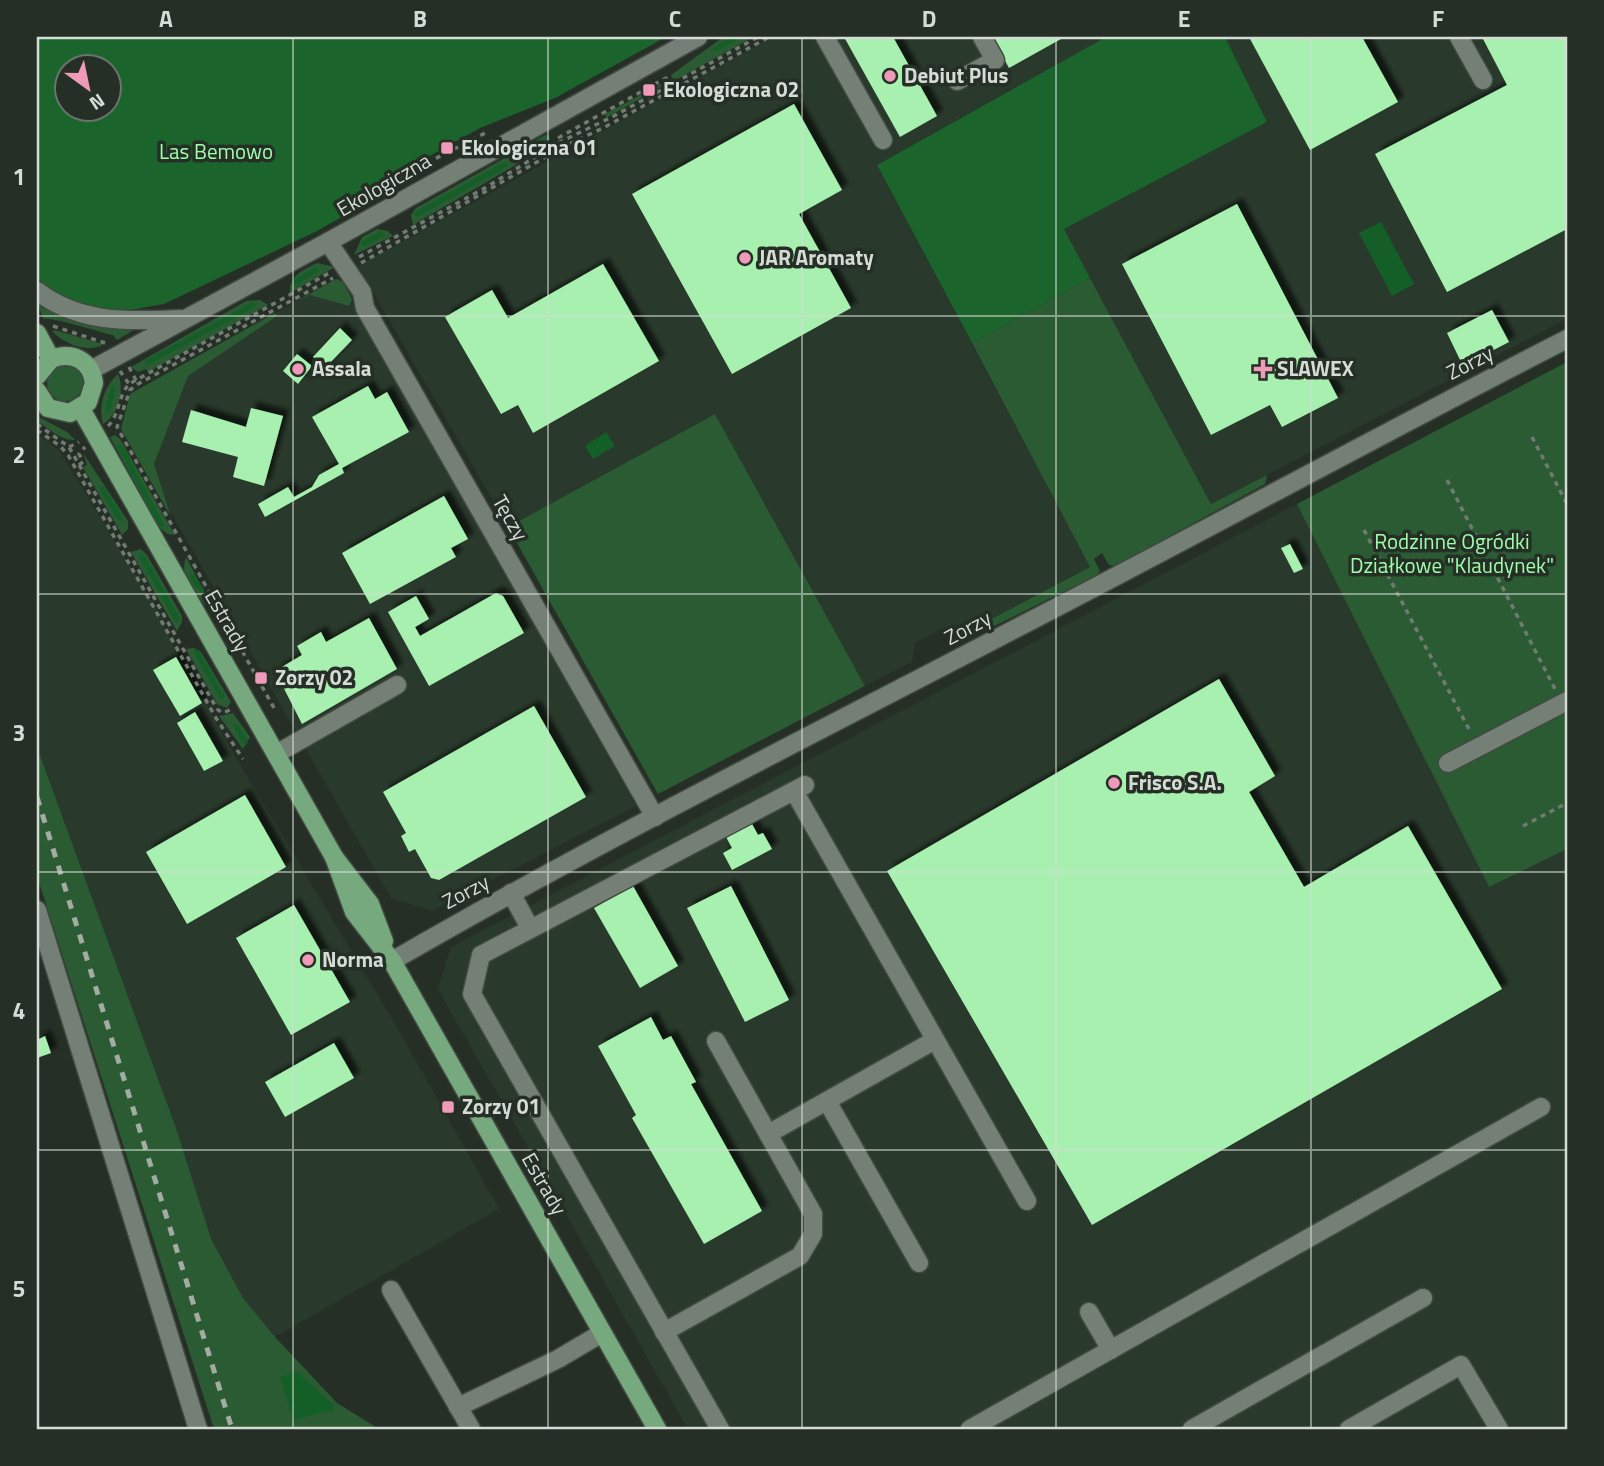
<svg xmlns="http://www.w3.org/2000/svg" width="1604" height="1466" viewBox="0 0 1604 1466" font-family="'Titillium Web',sans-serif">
<defs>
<filter id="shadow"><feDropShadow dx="6" dy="-6" stdDeviation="2" flood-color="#0009"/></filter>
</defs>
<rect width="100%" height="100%" fill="#252f26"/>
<!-- built -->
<g fill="#29392b">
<polygon points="773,37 1106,37 877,165 1090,567 965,633 946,627 915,643 912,662 865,686 715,414 508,527 358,266"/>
<polygon points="1225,37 1567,37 1567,319 1211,504 1064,229 1267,122"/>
<polygon points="339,278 636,806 432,911 391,898 122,427 132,393"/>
<polygon points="37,434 59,450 160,615 175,650 238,761 398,1029 499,1209 275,1337 337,1403 379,1429 269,1429 176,1128 37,747"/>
<polygon points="1297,504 1489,887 1567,849 1567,1429 688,1429 438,989 451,947"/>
</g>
<!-- green -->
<g fill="#2b5b33">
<polygon points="723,37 753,37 674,81 671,75"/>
<polygon points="663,83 664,85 606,118 605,114"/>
<polygon points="547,134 550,139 534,148 536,153 413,225 411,215 416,208"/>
<polygon points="377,229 388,231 393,236 354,255 362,237"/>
<path d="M317,263L335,267L290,293C289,275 303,270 317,263Z"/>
<polygon points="1090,278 1211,504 1267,475 1265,484 1115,566 1109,565 1102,553 1094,559 1100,571 1097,575 962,642 952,637 946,626 965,633 1090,567 972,343"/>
<polygon points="336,279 343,282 352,299 349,306 310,295 293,303"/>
<polygon points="260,300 268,305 148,372 146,369 138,372 131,367 246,301"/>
<path d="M37,301C67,320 94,329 130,328L132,331L117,340L113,335C99,332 51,316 43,319Z"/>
<polygon points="275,313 277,316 188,376 154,464 171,517 121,429 130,394"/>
<path d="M55,330L99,343L103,345C86,353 64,344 52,331Z"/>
<polygon points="1567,362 1567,849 1489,887 1297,504"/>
<circle cx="65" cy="383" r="18"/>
<path d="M118,374C125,390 118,416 103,424C98,405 104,387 118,374Z"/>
<polygon points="715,414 865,686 658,794 508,527"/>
<path d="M37,416L67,432L75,440C61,441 48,428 37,421Z"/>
<polygon points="115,435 120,439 175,535 167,534 159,527 110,437"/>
<polygon points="83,453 128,521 128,529 122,535 83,467 87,465"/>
<polygon points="141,549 147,555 182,616 182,622 177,631 131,552"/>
<path d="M186,557L220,622C208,605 176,581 186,557Z"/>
<polygon points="194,648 201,652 231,702 227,708 217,704 186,649"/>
<polygon points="233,713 250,737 243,749 219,716"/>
<polygon points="37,747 176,1128 211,1239 243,1298 275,1337 337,1403 379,1429 214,1429 37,876"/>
</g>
<!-- forest -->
<g fill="#1b652c" fill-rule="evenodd">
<path d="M37,37H666L555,98L480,128L424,159L388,191L315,232L164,304L124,311L85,307L54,293L37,278ZM66,66H108V108H66Z"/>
<polygon points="1106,37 1225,37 1267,122 1064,229 1090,278 972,343 877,165"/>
</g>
<!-- water -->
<g fill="#135f27">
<polygon points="1381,222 1414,284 1392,296 1359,233"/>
<polygon points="606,432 615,446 593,459 585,446"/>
<polygon points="296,1371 334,1405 333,1410 293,1420 280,1377"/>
</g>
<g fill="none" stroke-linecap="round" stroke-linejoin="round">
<!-- stream -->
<g stroke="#135f27" stroke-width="5">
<polyline points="716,49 737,37"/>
<polyline points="417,214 505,165"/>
<polyline points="364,244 381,234"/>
<polyline points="296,282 316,270"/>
<polyline points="148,362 253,305"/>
<polyline points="108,409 113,389"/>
<polyline points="120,447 161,524"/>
<polyline points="102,489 120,518"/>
<polyline points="142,557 177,619"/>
<polyline points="192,577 201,589"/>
<polyline points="196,652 222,697"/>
<polyline points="236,726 245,742"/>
</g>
</g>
<!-- building -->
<g fill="#a7f0b0" filter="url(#shadow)">
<polygon points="844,37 893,37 937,116 900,137"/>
<polygon points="992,37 1060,37 1061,39 1009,68"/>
<polygon points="1249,37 1362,37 1398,102 1310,150"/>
<polygon points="1482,37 1567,37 1567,229 1447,292 1375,154 1507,85"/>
<polygon points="794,104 842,190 799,214 851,308 732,374 632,194"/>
<polygon points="1237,204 1338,398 1282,427 1270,405 1211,435 1122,264"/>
<polygon points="603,264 659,361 533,433 518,405 501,414 445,317 492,290 508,318"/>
<polygon points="1492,310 1509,342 1463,366 1447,333"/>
<polygon points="340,328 352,340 325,368 313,357"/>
<polygon points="297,354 312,366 298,384 283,371"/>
<polygon points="368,386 375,399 387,392 409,432 342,468 344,473 265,517 258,504 288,487 294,497 312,487 319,475 339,464 312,417"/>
<polygon points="251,408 283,416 264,486 233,477 238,457 182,442 191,410 246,427"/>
<polygon points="444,496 468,539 451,548 456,557 370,604 342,553"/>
<polygon points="1290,544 1303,569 1294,573 1281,548"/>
<polygon points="496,593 503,596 524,633 429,686 388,612 416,596 429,619 415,627 420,636"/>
<polygon points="369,618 397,669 302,724 275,671 302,655 297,646 321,632 326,642"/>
<polygon points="176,657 202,703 180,716 153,670"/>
<polygon points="1219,679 1275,776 1249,792 1304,887 1408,826 1502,989 1092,1225 887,871"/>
<polygon points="534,706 586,797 439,880 431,878 415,849 409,852 401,836 406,833 383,792"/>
<polygon points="195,712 223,761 204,771 177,723"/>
<polygon points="245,795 286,867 187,924 146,852"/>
<polygon points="752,824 758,835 763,833 772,849 732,870 723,853 732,848 726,837"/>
<polygon points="633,886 678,966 640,988 594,908"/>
<polygon points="731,886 789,1000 745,1022 687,908"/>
<polygon points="294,905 350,1002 291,1035 236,938"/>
<polygon points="651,1017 663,1040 671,1036 696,1082 691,1084 762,1211 704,1244 632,1118 636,1115 598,1046"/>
<polygon points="45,1036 51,1053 37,1058 37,1040"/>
<polygon points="334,1043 354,1078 285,1117 265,1082"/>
</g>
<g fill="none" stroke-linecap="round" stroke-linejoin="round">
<defs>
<g id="minor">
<polyline points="825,37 883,140"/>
<polyline points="1459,37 1483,80"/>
<polyline points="957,81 995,60 982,37"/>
<polyline points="328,242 362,292 365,308 655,817"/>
<path d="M37,291C80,324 128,321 180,319"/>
<polyline points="91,370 328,242 698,37"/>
<polyline points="276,754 397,685"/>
<polyline points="1448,763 1567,701"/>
<polyline points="794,791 1027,1201"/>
<polyline points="511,893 530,928"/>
<polyline points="37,910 198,1429"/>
<path d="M392,961C594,844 804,739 1011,631C1197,535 1381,434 1567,339"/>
<polyline points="827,1101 919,1263"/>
<polyline points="768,1134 935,1040"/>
<polyline points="391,1290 471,1429"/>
<polyline points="1089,1312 1111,1350"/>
<polyline points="664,1332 800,1256 813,1234 813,1214 716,1041"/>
<polyline points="458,1407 558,1359 602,1333"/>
<polyline points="720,1429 472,994 481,955 805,785"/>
<polyline points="970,1429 1541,1107"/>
<polyline points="1192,1429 1423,1298"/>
<polyline points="1349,1429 1461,1365 1499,1429"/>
</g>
<g id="major">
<polyline points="37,333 51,359"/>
<path d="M37,376L51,359C72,351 91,360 94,383L88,402L70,413L48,408L37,391"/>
<polyline points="81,409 334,857 370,904 384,941"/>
<polyline points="334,857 354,912 392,961 657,1429"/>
</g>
</defs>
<!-- minor casing -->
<use href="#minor" stroke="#424a42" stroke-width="21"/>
<!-- major casing -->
<use href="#major" stroke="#424a42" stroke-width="21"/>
<!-- path -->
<g stroke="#727b73" stroke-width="3.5" stroke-dasharray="5 5" stroke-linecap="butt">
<polyline points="558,138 666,78 672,87"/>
<polyline points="427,163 487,132"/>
<polyline points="359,257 483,189 560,142 612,117 758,37"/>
<polyline points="361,263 563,147 603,128 769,37"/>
<polyline points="53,326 105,343"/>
<polyline points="129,367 137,382"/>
<polyline points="120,371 129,384"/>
<polyline points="37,424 69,447 217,709 222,713 233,709"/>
<path d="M108,426C120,414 118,396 129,384L331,272"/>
<polyline points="37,430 60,446 68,455 216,718 243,759"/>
<polyline points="1532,437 1567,504"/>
<polyline points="69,447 79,442"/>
<polyline points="79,465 83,462 79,454 85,447"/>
<polyline points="1447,480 1555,689"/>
<polyline points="1364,530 1471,733"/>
<polyline points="274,708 117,427 130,390 138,384 333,278"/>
<polyline points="1523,826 1567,803"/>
</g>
<!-- minor -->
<use href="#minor" stroke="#748075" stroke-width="18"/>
<!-- major -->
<use href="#major" stroke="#76a97d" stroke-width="18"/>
<!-- rail -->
<polyline stroke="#a3aba3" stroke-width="5" stroke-dasharray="9 9" stroke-linecap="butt" points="37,797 232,1429"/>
</g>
<!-- grid -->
<path fill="none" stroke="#d5dcd5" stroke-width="2" stroke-opacity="0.55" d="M293,37V1429M548,37V1429M802,37V1429M1056,37V1429M1311,37V1429M37,316H1567M37,594H1567M37,872H1567M37,1150H1567"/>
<!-- markers -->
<g fill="#ef9ab8" stroke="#252f26" stroke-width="2.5">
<circle cx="890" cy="76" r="7"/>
<rect x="642" y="83" width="14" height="14" rx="3.5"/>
<rect x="440" y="141" width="14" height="14" rx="3.5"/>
<circle cx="745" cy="258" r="7"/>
<circle cx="298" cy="369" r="7"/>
<path d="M1259.5 358.5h7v7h7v7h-7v7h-7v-7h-7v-7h7z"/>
<rect x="254" y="671" width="14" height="14" rx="3.5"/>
<circle cx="1114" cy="783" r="7"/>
<circle cx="308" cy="960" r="7"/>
<rect x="441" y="1100" width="14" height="14" rx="3.5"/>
</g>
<g text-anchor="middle" stroke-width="7" stroke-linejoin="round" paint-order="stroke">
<!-- poi labels -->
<g font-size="21" font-weight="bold" fill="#d5dcd5" stroke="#252f26" text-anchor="start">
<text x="904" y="83">Debiut Plus</text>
<text x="663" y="97">Ekologiczna 02</text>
<text x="461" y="155">Ekologiczna 01</text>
<text x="759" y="265">JAR Aromaty</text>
<text x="312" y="376">Assala</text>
<text x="1277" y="376">SLAWEX</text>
<text x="275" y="685">Zorzy 02</text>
<text x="1128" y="790">Frisco S.A.</text>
<text x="322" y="967">Norma</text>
<text x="462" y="1114">Zorzy 01</text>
</g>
<!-- park labels -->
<g font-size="21" fill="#9dfdaa" stroke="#252f26">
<text x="216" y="159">Las Bemowo</text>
<text x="1452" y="549">Rodzinne Ogródki<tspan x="1452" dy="24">Działkowe "Klaudynek"</tspan></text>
</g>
<!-- street labels -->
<g font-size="21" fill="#d5dcd5" stroke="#252f26">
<text transform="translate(384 185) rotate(-30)" y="7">Ekologiczna</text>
<text transform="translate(1470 363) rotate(-27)" y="7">Zorzy</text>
<text transform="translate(510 518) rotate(60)" y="7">Tęczy</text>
<text transform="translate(227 621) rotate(60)" y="7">Estrady</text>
<text transform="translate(968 628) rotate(-28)" y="7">Zorzy</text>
<text transform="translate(466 892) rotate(-28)" y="7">Zorzy</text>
<text transform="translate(544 1184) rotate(60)" y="7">Estrady</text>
</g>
</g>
<!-- border -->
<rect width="1604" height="1466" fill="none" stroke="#252f26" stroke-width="77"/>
<!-- north arrow -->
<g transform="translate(88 88) rotate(147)"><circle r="33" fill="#252f26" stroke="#6b746c" stroke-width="2"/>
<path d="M0-5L12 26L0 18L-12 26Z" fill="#ef9ab8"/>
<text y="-10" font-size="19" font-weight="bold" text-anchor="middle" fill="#d5dcd5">N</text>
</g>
<rect x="38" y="38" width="1528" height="1390" fill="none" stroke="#d5dcd5" stroke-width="2.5"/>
<g font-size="23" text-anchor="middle" font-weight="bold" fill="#d5dcd5">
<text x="166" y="27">A</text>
<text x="420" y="27">B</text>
<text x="675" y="27">C</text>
<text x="929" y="27">D</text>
<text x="1184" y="27">E</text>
<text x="1438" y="27">F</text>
<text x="19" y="185">1</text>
<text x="19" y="463">2</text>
<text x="19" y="741">3</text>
<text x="19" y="1019">4</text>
<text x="19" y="1297">5</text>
</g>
</svg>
